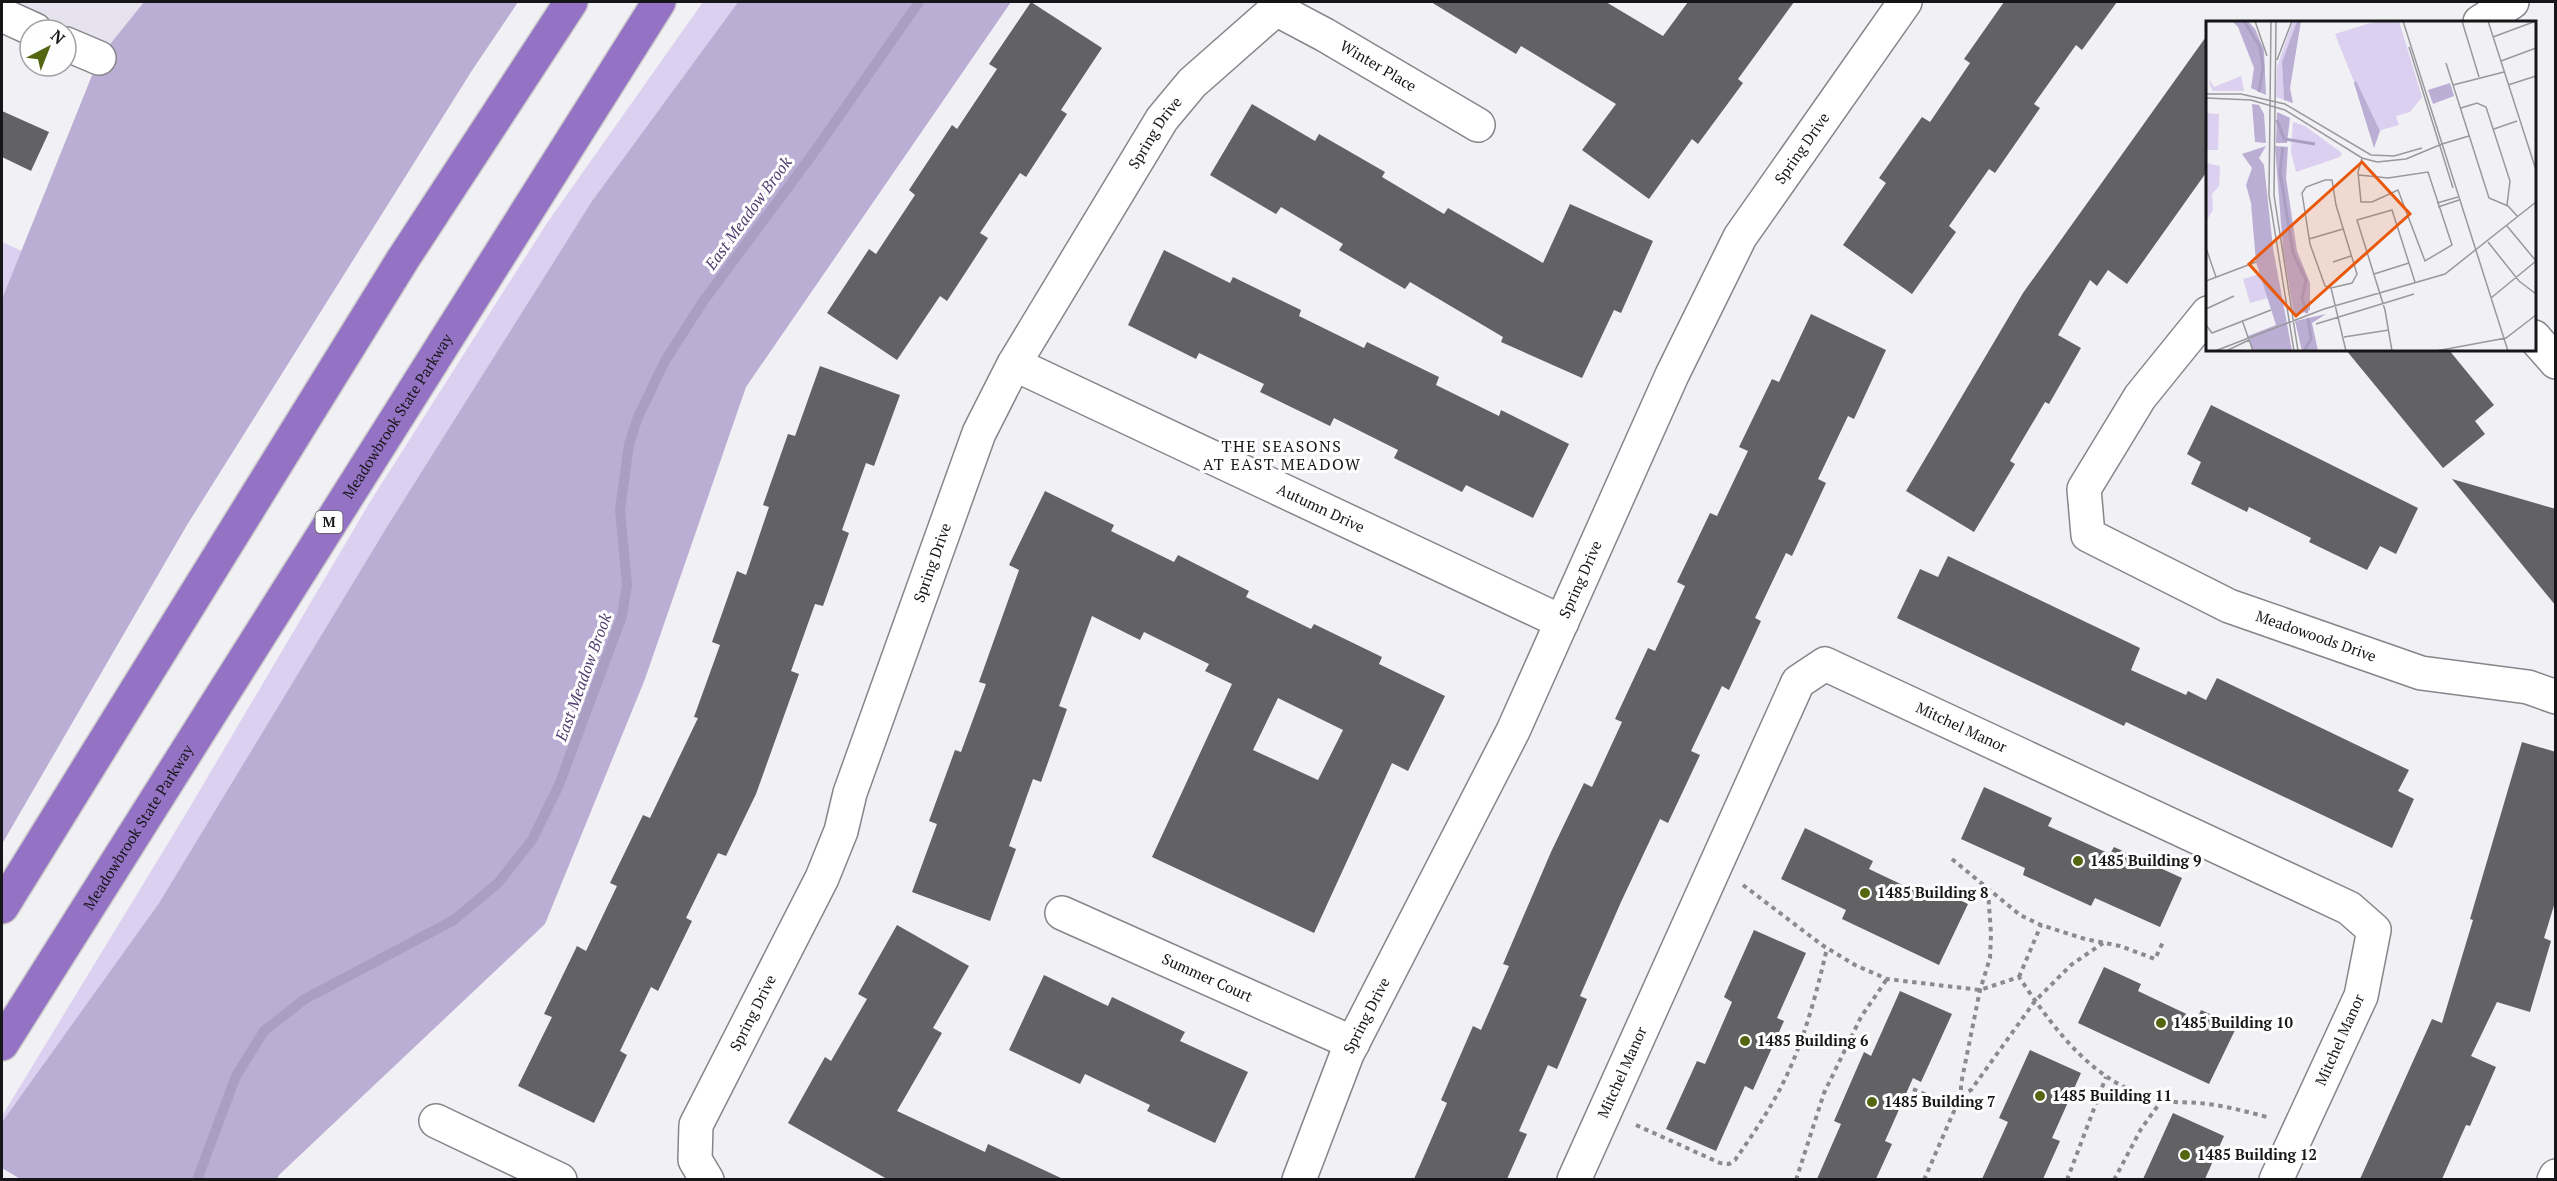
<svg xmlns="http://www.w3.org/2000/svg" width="2557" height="1181" viewBox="0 0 2557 1181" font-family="'PT Serif',serif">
<rect width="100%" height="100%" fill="#f1f0f4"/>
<!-- built -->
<polygon fill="#e7e3ee" points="2,2 144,2 99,58 66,30 35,30"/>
<!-- green -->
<g fill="#dbd0f0">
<polygon points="703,2 738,2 592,201 388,525 159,903 2,1122 2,1116 184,817 370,502 547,223"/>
<polygon points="2,242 22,251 2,299"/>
</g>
<!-- forest -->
<g fill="#bbaed4">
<polygon points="144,2 518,2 471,72 187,525 2,844 2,299 99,58"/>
<polygon points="738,2 1011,2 746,387 645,679 545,924 279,1175 277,1179 22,1180 2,1168 2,1122 159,903 388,525 592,201"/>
</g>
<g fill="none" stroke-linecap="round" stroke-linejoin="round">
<!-- stream -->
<polyline stroke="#ab9ec3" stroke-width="10" points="197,1180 236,1076 264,1031 305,999 454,920 498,883 532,840 559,785 622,616 627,585 620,510 629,444 638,417 665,361 702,303 812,155 919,2"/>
</g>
<!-- building -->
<g fill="#626164" fill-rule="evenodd">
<polygon points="1031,2 1102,48 1061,110 1067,114 1026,177 1020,173 980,233 988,238 947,301 940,296 897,360 827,313 869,249 876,254 915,195 909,190 952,125 957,129 997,69 989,64"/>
<polygon points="1431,2 1606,2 1663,36 1688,2 1794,2 1738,79 1743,83 1698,144 1692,139 1649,199 1582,150 1616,104 1521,46 1516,54"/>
<polygon points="2004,2 2117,2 2082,50 2076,45 2034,104 2040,108 1995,173 1989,169 1949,226 1956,232 1912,294 1843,245 1886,183 1879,178 1922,117 1930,122 1970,63 1964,59"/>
<polygon points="2208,34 2208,170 2127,284 2108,270 2097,286 2090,280 2058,335 2081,348 2049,404 2045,402 2010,461 2015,464 1974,532 1906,491 2023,293"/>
<polygon points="1252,104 1315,141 1319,134 1385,172 1382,177 1444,214 1448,208 1543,263 1570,204 1653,241 1621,313 1614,310 1582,378 1501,342 1503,337 1410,282 1405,289 1339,250 1343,244 1281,207 1276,214 1210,175"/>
<polygon points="2,111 49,132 31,171 2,157"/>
<polygon points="1164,250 1230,283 1233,277 1301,310 1299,316 1364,348 1367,342 1439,377 1436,385 1499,416 1501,410 1569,444 1533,518 1466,485 1462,492 1394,458 1398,450 1334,418 1330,426 1260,392 1264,384 1199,353 1196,359 1128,325"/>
<polygon points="1811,314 1886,350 1854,419 1848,416 1818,479 1826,483 1792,556 1786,553 1755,618 1761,621 1729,690 1722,686 1691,751 1700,755 1668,823 1660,819 1621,902 1580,996 1587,999 1557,1069 1548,1065 1519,1131 1527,1134 1507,1179 1414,1179 1447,1103 1441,1100 1473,1026 1481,1030 1509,966 1503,964 1551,852 1584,783 1592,787 1622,722 1615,719 1648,648 1655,651 1685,586 1677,582 1710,513 1717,516 1748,451 1739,447 1772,379 1779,382"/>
<polygon points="2346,350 2449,350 2494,405 2475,421 2485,434 2443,468"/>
<polygon points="820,366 900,395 874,466 866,463 842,530 849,533 823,606 815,604 791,671 799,674 756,794 726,856 718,853 686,918 692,921 658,991 651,987 620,1051 627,1055 594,1123 518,1086 552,1017 544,1014 577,946 586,951 617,886 610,883 643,815 650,818 698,718 694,717 720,645 712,642 737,571 746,575 769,507 763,505 788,434 795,436"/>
<polygon points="2211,405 2418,508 2396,554 2380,546 2367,570 2309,542 2311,538 2249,507 2247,512 2191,484 2201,462 2187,454"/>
<polygon points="2452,479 2556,509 2556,606"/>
<path d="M1045,491L1114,525L1111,531L1174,562L1178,555L1249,591L1246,597L1311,629L1314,624L1382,657L1379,664L1445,696L1408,771L1392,763L1314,933L1152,857L1232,684L1205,671L1209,664L1144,632L1140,640L1092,616L1059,706L1067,709L1041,782L1033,779L1009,846L1016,849L990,921L912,892L937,824L929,821L955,750L961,752L986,684L979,682L1019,570L1009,565ZM1278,698L1343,730L1318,780L1253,750Z"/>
<polygon points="1948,556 2140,648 2131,670 2186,695 2188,691 2206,700 2217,678 2409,770 2398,791 2414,799 2392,848 2126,722 2124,726 1897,618 1920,569 1938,577"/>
<polygon points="2522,742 2556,752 2556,899 2544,938 2551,941 2530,1012 2497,1002 2471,1056 2496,1067 2470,1126 2466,1125 2442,1179 2360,1179 2432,1019 2442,1023 2473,920 2470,919"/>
<polygon points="1984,787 2052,818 2048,826 2110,854 2114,847 2182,878 2160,927 2095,898 2091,906 2023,875 2025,868 1961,839"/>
<polygon points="1805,828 1873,861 1869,869 1930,898 1935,888 1968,904 1939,965 1842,919 1846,910 1781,879"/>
<polygon points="897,925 969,966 933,1028 942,1033 897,1111 985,1152 988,1144 1063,1179 887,1179 788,1123 825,1057 831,1061 867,999 858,994"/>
<polygon points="1754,930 1806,953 1777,1018 1784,1021 1753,1090 1745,1086 1716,1151 1666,1129 1697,1061 1705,1064 1732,1002 1724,997"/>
<polygon points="2104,967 2141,984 2138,991 2197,1019 2201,1010 2237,1026 2209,1084 2078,1023"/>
<polygon points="1044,975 1108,1006 1112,997 1185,1032 1180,1041 1248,1072 1215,1143 1147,1111 1150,1105 1085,1074 1080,1084 1009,1050"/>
<polygon points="1900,991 1952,1014 1921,1082 1913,1078 1885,1141 1892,1144 1876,1179 1817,1179 1841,1124 1834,1121 1864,1052 1871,1056"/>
<polygon points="2030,1050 2081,1073 2052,1138 2060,1141 2043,1179 1982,1179 2008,1122 1999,1118"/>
<polygon points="2173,1113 2224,1136 2205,1179 2143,1179"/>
</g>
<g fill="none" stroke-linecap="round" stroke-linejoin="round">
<defs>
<g id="minor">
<path id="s1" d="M1276,9L1325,35L1478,125"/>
<polyline points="2,15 35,30"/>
<polyline points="2480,22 2512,2"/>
<polyline points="66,44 99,58"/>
<path id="s2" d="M2208,313L2140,397L2084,489L2088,535L2229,606L2421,673L2528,687L2556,697"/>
<polyline points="2534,337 2556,362"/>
<path id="s3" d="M1014,364L1562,622"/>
<path id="s4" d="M1062,913L1353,1043"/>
<polyline points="436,1121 560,1180"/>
<path id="s5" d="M707,1180L695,1160L696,1125L822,878L841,831L850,793L979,433L1014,364L1162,119L1192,83L1276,9L1281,2"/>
<path id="s6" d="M1299,1180L1347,1054L1513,731L1672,375L1740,237L1905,2"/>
<path id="s7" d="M1574,1180L1798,682L1825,664L2349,908L2374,930L2361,996L2276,1180"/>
<polyline points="2554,1180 2556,1176"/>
</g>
<g id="highway">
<polyline points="2,907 403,259 571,2"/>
<path id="s8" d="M2,1044L659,2"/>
</g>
</defs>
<!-- minor casing -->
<use href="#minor" stroke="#868589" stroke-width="36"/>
<!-- highway casing -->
<use href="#highway" stroke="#ccc" stroke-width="36"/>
<!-- path -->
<g stroke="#8b8a8d" stroke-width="4" stroke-dasharray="4.5 4.5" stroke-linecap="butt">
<polyline points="1952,859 2020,915 2041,925 2085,939 2120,946 2155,959 2164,940"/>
<path d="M1743,885L1822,945L1855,965L1887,979L1980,990L2019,977C2054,1029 2096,1088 2162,1100C2174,1103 2187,1102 2199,1103C2222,1105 2244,1111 2267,1117"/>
<polyline points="1988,891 1991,934 1990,958 1980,990 1961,1084 1961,1095 1971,1090 2035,1001 2071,965 2103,943"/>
<polyline points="2019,977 2041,925"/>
<polyline points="1913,1089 1956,1108"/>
<path d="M1636,1125L1720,1163L1729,1164L1735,1160C1751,1137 1767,1114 1780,1089C1803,1045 1816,996 1827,948"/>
<polyline points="1796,1180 1824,1093 1861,1017 1887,979"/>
<polyline points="1924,1180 1961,1095"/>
<polyline points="2067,1180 2106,1077"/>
<polyline points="2114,1180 2141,1129 2162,1100"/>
</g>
<!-- minor -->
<use href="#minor" stroke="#fff" stroke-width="33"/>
<!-- highway -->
<use href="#highway" stroke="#9473c4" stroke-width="33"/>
</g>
<!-- markers -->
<g fill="#556610" stroke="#fefefe" stroke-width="2">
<circle cx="2078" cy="861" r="6"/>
<circle cx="1865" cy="893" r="6"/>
<circle cx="2161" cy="1023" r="6"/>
<circle cx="1745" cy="1041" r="6"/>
<circle cx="2040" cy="1096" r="6"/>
<circle cx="1872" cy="1102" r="6"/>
<circle cx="2185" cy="1155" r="6"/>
</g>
<g text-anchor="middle" stroke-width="6" stroke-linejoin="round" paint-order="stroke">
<!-- shield labels -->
<rect fill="#fefefe" stroke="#5c5b5c" stroke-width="1.5" x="315.5" y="511" width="27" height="22" rx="4.5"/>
<g font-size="14" font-weight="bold" fill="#161517">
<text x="329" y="527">M</text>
</g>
<!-- street labels -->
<g font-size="15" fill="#161517" stroke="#fefefe">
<text dy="5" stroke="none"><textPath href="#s1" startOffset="117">Winter Place</textPath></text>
<text dy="5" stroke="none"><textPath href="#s5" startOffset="1156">Spring Drive</textPath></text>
<text dy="5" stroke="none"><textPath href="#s6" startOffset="1150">Spring Drive</textPath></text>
<text dy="5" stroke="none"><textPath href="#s8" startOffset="742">Meadowbrook State Parkway</textPath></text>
<text dy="5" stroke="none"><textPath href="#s3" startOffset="339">Autumn Drive</textPath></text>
<text dy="5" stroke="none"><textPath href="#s5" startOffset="670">Spring Drive</textPath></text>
<text dy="5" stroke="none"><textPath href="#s6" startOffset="664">Spring Drive</textPath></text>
<text dy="5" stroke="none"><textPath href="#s2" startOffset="512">Meadowoods Drive</textPath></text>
<text dy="5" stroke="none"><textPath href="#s7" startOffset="729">Mitchel Manor</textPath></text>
<text dy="5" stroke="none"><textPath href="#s8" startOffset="256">Meadowbrook State Parkway</textPath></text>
<text dy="5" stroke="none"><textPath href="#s4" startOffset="159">Summer Court</textPath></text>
<text dy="5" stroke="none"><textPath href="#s5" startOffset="184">Spring Drive</textPath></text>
<text dy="5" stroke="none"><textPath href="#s6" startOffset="178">Spring Drive</textPath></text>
<text transform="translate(2340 1040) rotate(-66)" y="5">Mitchel Manor</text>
<text dy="5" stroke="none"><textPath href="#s7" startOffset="118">Mitchel Manor</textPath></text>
</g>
<!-- poi labels -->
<g font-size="15" font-weight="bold" fill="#161517" stroke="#fefefe" text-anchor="start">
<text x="2090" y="866">1485 Building 9</text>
<text x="1877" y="898">1485 Building 8</text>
<text x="2173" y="1028">1485 Building 10</text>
<text x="1757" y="1046">1485 Building 6</text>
<text x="2052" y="1101">1485 Building 11</text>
<text x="1884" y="1107">1485 Building 7</text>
<text x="2197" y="1160">1485 Building 12</text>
</g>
<!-- water labels -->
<g font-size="16" font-style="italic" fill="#513d6f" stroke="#fefefe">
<text transform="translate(748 213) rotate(-54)" y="6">East Meadow Brook</text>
<text transform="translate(583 677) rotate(-70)" y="6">East Meadow Brook</text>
</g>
<!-- neighbourhood labels -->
<g font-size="16" letter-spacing="1.5" fill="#161517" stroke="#fefefe">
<text x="1282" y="452">THE SEASONS<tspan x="1282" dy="18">AT EAST MEADOW</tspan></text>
</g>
</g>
<!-- overview -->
<g transform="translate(2206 21)">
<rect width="330" height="330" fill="#f1f0f4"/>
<path d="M87,0H91L76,41L78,79L70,76L71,46ZM171,0H193L216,76L204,91L190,95L193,104L168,111L129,13ZM35,55L38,70H7L4,64L3,58L8,66ZM0,92L13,93L12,129H0ZM87,101L99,105L136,132L134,136L90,151L85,131ZM0,142L14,145L13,165L6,173L7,189L0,200ZM54,253L62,277L44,282L37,258Z" fill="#dbd0f0"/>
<path d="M26,0H42L49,8L58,29L60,74L45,67L48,47L32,6ZM91,0H95L84,67L87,82L78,79L76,41ZM150,60L174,110L168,127L148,62ZM244,62L248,75L227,83L222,69ZM46,83L53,84L58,93L60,122L49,121ZM71,91L84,97L81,122H70ZM60,125L53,137L58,144L67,227L86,330H47L42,315L70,304L50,241L45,182L40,164L46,147L36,133ZM69,125L82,126L80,157L91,230L104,262V289L88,295L77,228ZM120,293L106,302L112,330H96L89,300Z" fill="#bbaed4"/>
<path fill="none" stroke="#ab9ec3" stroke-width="3" d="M38,0L54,26L57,46L53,71M71,99L78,118L109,123M77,126L74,151L87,232L100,259L96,278L101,292M98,330L105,318L102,297"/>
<path fill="none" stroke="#99989c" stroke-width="1.5" d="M49,0L61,35M65,0L63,174L88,330M70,0L68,174L92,330M197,0L302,330M256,0L273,56M282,0L330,149M287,16L330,0M203,26L247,167M71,39L86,0M295,40L330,27M240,42L283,177L302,185L312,196M247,64L298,51M302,64L330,55M0,73H35L79,83L165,134L188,135L216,127M0,77L45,79L79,89L156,137L171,141L200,138L236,123M255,87L271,82L280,86L304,160L301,184M288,108L311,100M236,123L263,115M153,154L182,157L222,151L246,224L219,240L192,169L166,181H155L152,151L156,137M119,159H126L130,184L151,253L146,262L125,267L119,265L104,223L96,172L100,166ZM231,182L252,176M232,186L253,179M301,205L330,240M103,218L137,208M282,221L313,260L330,273M0,227L10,256M127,241L145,235M168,253L203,242M0,260L50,241M125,267L140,330M285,277L330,240M0,288L28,275M36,299L47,330M110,303L208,273M0,304L6,312L65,289M138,316L183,309M9,330L118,288L239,253L330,181M20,330L43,319M186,330L179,289L151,199L186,189L209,261M230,330L300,317L330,294"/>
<path fill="#e8590c" fill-opacity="0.15" stroke="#e8590c" stroke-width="3" d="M156,141L204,193L90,295L43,243Z"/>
<rect width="330" height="330" fill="none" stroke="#161517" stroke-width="3"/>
</g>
<!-- border -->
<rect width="2557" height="1181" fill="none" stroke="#161517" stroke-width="6"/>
<!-- north arrow -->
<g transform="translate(48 48) rotate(42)"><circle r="28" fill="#fefefe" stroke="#a1a1a2" stroke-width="1.5"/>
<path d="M0-4.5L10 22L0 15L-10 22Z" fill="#556610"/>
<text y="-9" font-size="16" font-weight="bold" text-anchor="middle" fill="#161517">N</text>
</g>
</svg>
